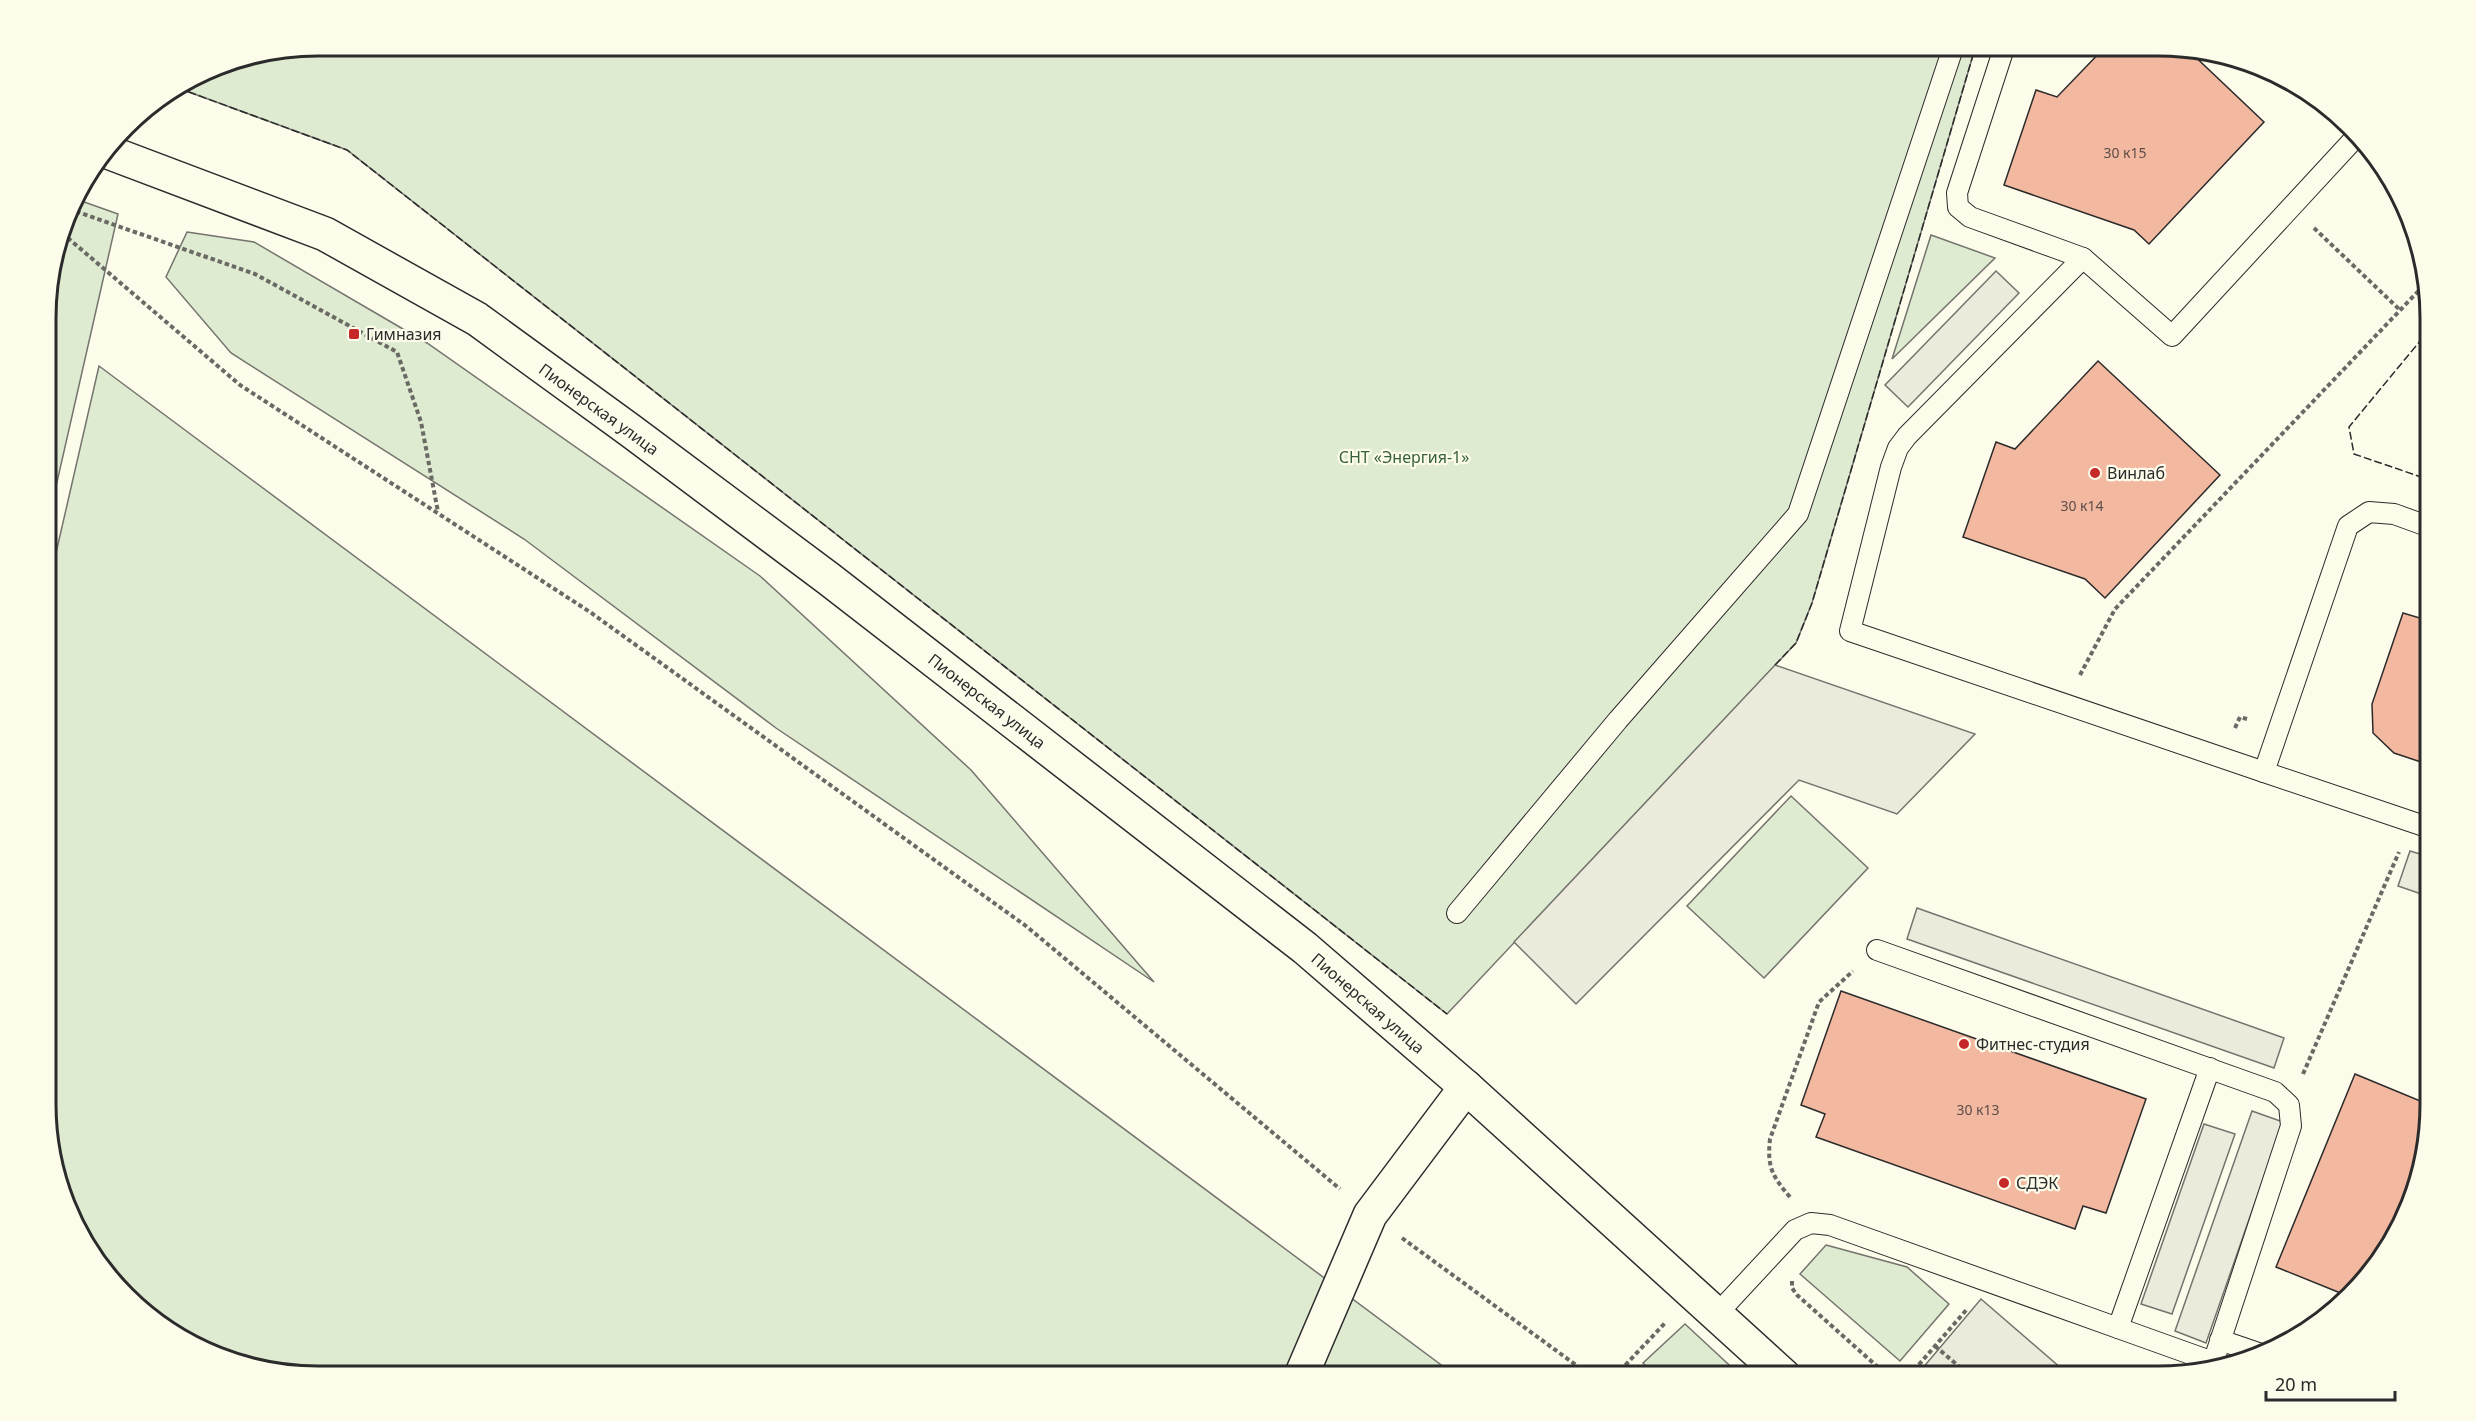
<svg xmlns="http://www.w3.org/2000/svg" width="2476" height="1421" viewBox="0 0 2476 1421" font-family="'Noto Sans',sans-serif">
<rect width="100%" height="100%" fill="#fdfbea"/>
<!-- green -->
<g fill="#deebd1" stroke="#74746e" stroke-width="1.5">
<polygon points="318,45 1976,45 1812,603 1796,643 1447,1014 347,150 178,88 214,66"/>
<polygon points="73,198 118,214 47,526 47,282"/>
<polygon points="187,232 254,242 427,343 760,576 971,770 1154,982 776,728 524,539 231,353 166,277"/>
<polygon points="1931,235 1995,258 1892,359"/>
<polygon points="99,366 1456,1376 317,1376 247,1367 182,1340 91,1255 47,1139 47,592"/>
<polygon points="1791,796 1868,868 1764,978 1687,906"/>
<polygon points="1826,1245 1907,1267 1949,1304 1900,1361 1800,1274"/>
<polygon points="1685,1324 1741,1376 1656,1376 1643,1363"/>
</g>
<!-- parking -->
<g fill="#eceadb" stroke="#74746e" stroke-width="1.5">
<polygon points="1996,271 2019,293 1908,407 1885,385"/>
<polygon points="1775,665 1975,734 1897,814 1799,780 1576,1004 1514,942"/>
<polygon points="2410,851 2430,857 2430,897 2398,886"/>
<polygon points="1917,908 2284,1038 2274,1068 1907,939"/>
<polygon points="2252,1111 2283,1122 2206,1343 2175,1331"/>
<polygon points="2204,1124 2235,1134 2172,1314 2141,1304"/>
<polygon points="1981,1299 2069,1375 1916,1376"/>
</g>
<!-- building -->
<g fill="#f2b8a0" stroke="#2b2b2b" stroke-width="1.5">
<polygon points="2107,45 2159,45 2187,49 2264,122 2149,244 2134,230 2004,185 2036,90 2057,97"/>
<polygon points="2098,361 2220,475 2105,598 2085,579 1963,537 1996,442 2015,449"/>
<polygon points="2403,613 2430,621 2430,765 2394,753 2373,733 2372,704"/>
<polygon points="1841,991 2146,1099 2106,1213 2083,1206 2075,1229 1816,1137 1825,1114 1801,1105"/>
<polygon points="2355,1074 2430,1105 2430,1121 2395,1239 2343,1294 2276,1267"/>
</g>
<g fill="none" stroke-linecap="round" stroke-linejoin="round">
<defs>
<g id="lane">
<polyline points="2005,45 1957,193 1958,207 1970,217 2083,258"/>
<polyline points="2430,527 2394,514 2369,512 2348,526 2264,772 2430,828"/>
<polyline points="2264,772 1850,631 1891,467 1898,448 1907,436 2083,258 2172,336 2355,138"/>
<polyline points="1457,913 1618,720 1798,514 1954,45"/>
<polyline points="1877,950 2275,1092 2289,1105 2291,1126 2211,1369"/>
<polyline points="2210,1068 2118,1328 2213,1362"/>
<polyline points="1717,1314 1795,1230 1811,1223 1830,1225 2118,1328"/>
<polyline points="2220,1340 2261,1354"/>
</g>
<g id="secondary">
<polyline points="108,152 325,234 477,319 631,431 829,579 1305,948 1466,1087 1784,1376"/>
<polyline points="1301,1376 1370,1215 1466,1087"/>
</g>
</defs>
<!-- lane casing -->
<use href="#lane" stroke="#2b2b2b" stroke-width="22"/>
<!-- secondary casing -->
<use href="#secondary" stroke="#2b2b2b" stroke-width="36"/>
<!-- path -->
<g stroke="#6a6964" stroke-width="4" stroke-dasharray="4.5 3" stroke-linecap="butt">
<polyline points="136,115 141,116"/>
<polyline points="69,209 255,274 397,352 421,422 438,512"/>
<polyline points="2314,228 2400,310"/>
<polyline points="62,233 240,385 590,612 1026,926 1340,1189"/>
<polyline points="2080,675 2115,609 2427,282"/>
<polyline points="2235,728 2240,717 2247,719"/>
<polyline points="2423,793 2430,775"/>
<polyline points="2303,1074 2399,852"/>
<path d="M1790,1197C1772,1176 1767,1167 1770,1139L1819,1002L1853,971"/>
<polyline points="1402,1238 1591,1376"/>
<polyline points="1792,1281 1792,1288 1797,1295 1888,1376"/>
<polyline points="1935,1346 1962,1369"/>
<polyline points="1615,1376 1666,1322"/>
<polyline points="1909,1376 1968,1308"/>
</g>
<!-- lane -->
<use href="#lane" stroke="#fdfbea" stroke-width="20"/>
<!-- secondary -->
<use href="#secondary" stroke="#fdfbea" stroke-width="33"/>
<!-- fence -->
<g stroke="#2b2b2b" stroke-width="1.5" stroke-dasharray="8 3" stroke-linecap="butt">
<polyline points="178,88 347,150 1447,1014"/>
<polyline points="2430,329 2349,427 2354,454 2430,480"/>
<polyline points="1775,665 1796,643 1812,603 1976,45"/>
</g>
</g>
<!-- markers -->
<g fill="#c62828" stroke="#fdfbea" stroke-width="2">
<rect x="348" y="328" width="12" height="12" rx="3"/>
<circle cx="2095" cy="473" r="6"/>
<circle cx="1964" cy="1044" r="6"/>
<circle cx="2004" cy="1183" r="6"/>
</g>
<g text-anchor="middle" stroke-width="4.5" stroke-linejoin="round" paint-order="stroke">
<!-- number labels -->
<g font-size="14" fill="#5d4e48">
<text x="2125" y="158">30 к15</text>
<text x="2082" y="511">30 к14</text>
<text x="1978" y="1115">30 к13</text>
</g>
<!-- poi labels -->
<g font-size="16" fill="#2b2b2b" stroke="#fdfbea" text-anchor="start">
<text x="366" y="340">Гимназия</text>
<text x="2107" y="479">Винлаб</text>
<text x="1976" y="1050">Фитнес-студия</text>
<text x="2016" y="1189">СДЭК</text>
</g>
<!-- street labels -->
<g font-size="16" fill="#2b2b2b" stroke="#fdfbea">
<text transform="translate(599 409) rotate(36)" y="6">Пионерская улица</text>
<text transform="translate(987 701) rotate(38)" y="6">Пионерская улица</text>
<text transform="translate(1368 1003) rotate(41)" y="6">Пионерская улица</text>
</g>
<!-- park labels -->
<g font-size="16" fill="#34623c" stroke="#fdfbea">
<text x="1404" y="463">СНТ «Энергия-1»</text>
</g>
</g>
<!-- crop -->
<path d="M0 0H2476V1421H0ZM318 56H2158A262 262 0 0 1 2420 318V1104A262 262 0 0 1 2158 1366H318A262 262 0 0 1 56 1104V318A262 262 0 0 1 318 56Z" fill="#fdfbea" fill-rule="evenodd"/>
<path fill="none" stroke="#2b2b2b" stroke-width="3" d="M318 56H2158A262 262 0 0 1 2420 318V1104A262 262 0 0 1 2158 1366H318A262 262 0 0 1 56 1104V318A262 262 0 0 1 318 56Z"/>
<!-- scale -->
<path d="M2266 1391v9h129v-9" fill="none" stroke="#2b2b2b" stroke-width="3"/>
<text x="2275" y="1391" font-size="18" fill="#2b2b2b" stroke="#fdfbea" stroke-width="4.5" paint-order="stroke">20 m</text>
</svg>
